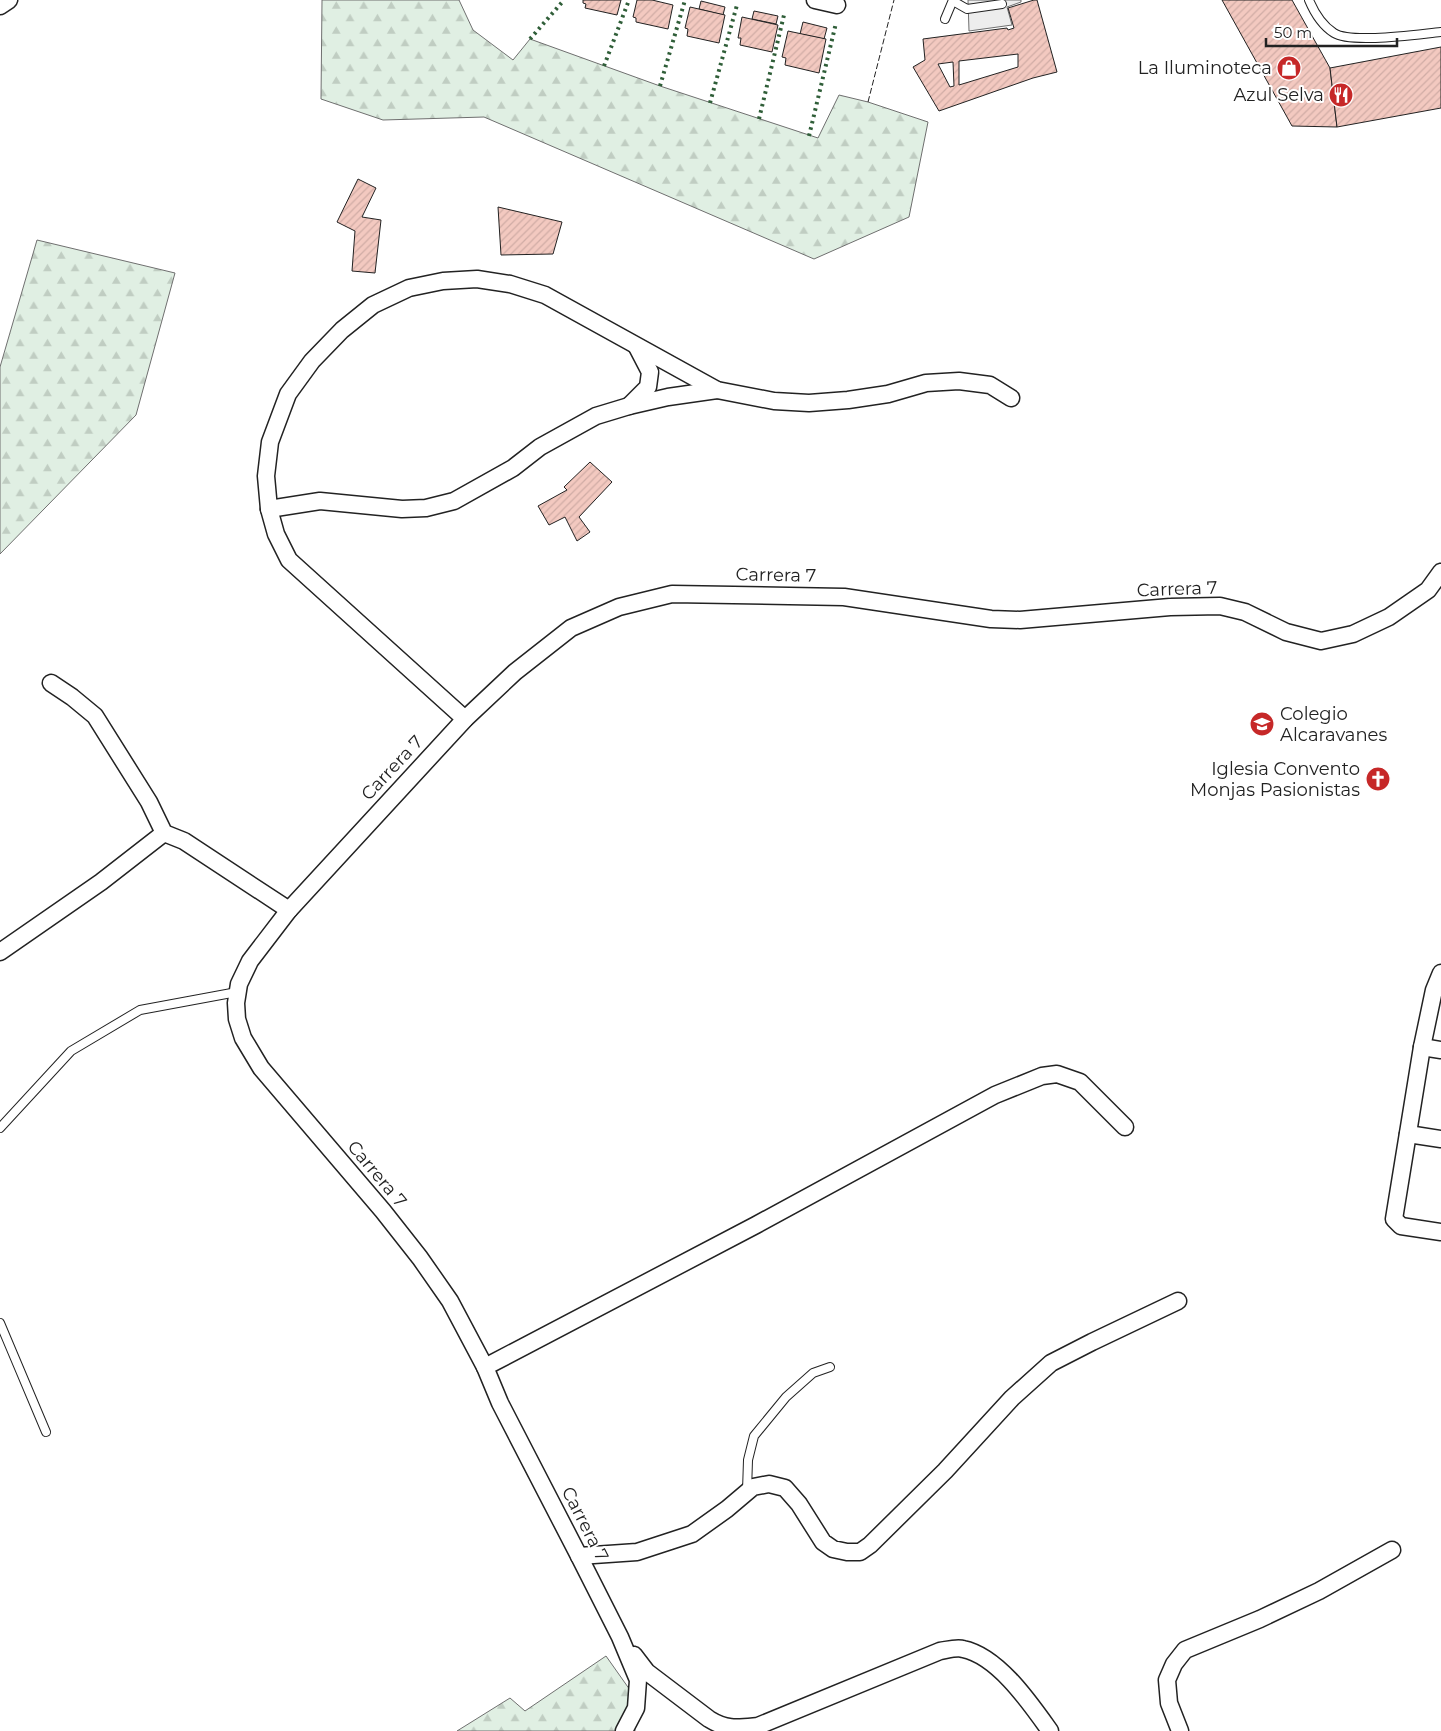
<svg xmlns="http://www.w3.org/2000/svg" width="1441" height="1731" viewBox="0 0 1441 1731" font-family="Montserrat,sans-serif">
<defs>
<pattern id="forest-firs" width="22" height="20" patternUnits="userSpaceOnUse" patternTransform="scale(1.25)"><rect width="22" height="20" fill="#e0efe3"/><path d="M5 1l3.5 6h-7zM16 11l3.5 6h-7z" fill="#c0cdc2"/></pattern>
<pattern id="building-hatch" width="6" height="6" patternUnits="userSpaceOnUse" patternTransform="scale(1.25)"><rect width="6" height="6" fill="#f3c9c0"/><path d="M-1 1l2-2M0 6l6-6M5 7l2-2" fill="none" stroke="#d0aca5"/></pattern>
</defs>
<rect width="100%" height="100%" fill="#fff"/>
<!-- forest -->
<g fill="url(#forest-firs)" stroke="#6f6f6f">
<polygon points="322,0 459,0 473,30 513,60 530,39 660,86 818,138 839,95 868,102 928,122 909,217 814,259 484,117 383,120 321,99"/>
<polygon points="37,240 175,273 136,415 0,554 0,367"/>
<polygon points="606,1656 630,1690 635,1731 457,1731 510,1698 525,1711"/>
</g>
<!-- parking -->
<polygon fill="#ededed" stroke="#6f6f6f" points="968,0 1021,0 1021,2 1007,7 1012,25 969,31"/>
<!-- building -->
<g fill="url(#building-hatch)" stroke="#222" fill-rule="evenodd">
<polygon points="583,0 621,0 617,15 585,8 586,4 583,3"/>
<polygon points="637,0 652,0 673,5 668,29 636,22 636,18 633,17"/>
<path d="M1034,0H1037L1057,72L1033,78L939,111L913,67L925,60L923,39L1007,28L1008,30L1014,28L1008,8ZM1018,54V67L959,85V61ZM953,62L954,86L950,87L938,64Z"/>
<polygon points="1222,0 1292,0 1330,68 1337,127 1292,126"/>
<polygon points="701,1 725,7 723,15 699,9"/>
<polygon points="690,7 725,15 719,43 687,36 688,29 685,28"/>
<polygon points="754,11 778,16 776,24 752,19"/>
<polygon points="742,17 778,25 772,52 740,45 741,38 738,38"/>
<polygon points="803,22 827,28 824,39 800,34"/>
<polygon points="788,31 826,39 819,73 785,65 786,58 782,57"/>
<polygon points="1441,47 1441,108 1337,127 1330,68"/>
<polygon points="358,179 376,188 362,217 381,220 375,273 352,271 355,231 337,222"/>
<polygon points="498,207 562,222 553,254 501,255"/>
<polygon points="590,462 612,482 579,517 590,532 577,541 565,517 549,525 538,506 567,490 564,487"/>
</g>
<g fill="none" stroke-linecap="round" stroke-linejoin="round">
<defs>
<g id="lane">
<path d="M1309,0C1314,12 1323,26 1334,33C1351,44 1419,34 1441,32"/>
<polyline points="953,1 967,9 1002,4"/>
<polyline points="945,19 953,0"/>
<polyline points="0,1128 71,1051 140,1010 237,992"/>
<polyline points="0,1323 46,1432"/>
<polyline points="747,1491 748,1460 754,1436 786,1397 813,1373 830,1367"/>
</g>
<g id="street">
<polyline points="815,0 837,5"/>
<polyline points="0,6 9,0"/>
<polyline points="629,406 648,387 650,372 637,347"/>
<polyline points="269,509 320,501 402,509 426,508 454,501 513,468 540,447 596,416 629,406 668,397 717,390"/>
<polyline points="51,683 72,697 95,716 149,802 164,833 184,841 289,910"/>
<polyline points="465,719 289,560 276,534 269,509 266,476 270,442 288,394 312,361 342,330 373,305 409,288 443,281 477,279 510,284 545,295 717,390 774,401 809,403 848,400 888,394 926,383 959,381 990,385 1011,398"/>
<polyline points="0,952 101,882 164,833"/>
<polyline points="1441,973 1434,990 1422,1047 1394,1219 1401,1226 1441,1232"/>
<polyline points="1422,1047 1441,1050"/>
<polyline points="1408,1134 1441,1139"/>
<polyline points="485,1367 756,1225 995,1095 1042,1076 1057,1074 1080,1082 1125,1127"/>
<polyline points="579,1556 637,1552 692,1534 727,1509 753,1487 769,1484 785,1488 799,1504 823,1542 833,1549 847,1552 860,1552 870,1545 945,1471 1012,1398 1051,1363 1092,1342 1178,1301"/>
<path d="M634,1655L647,1672L709,1719C727,1730 737,1728 758,1726L940,1651C947,1650 957,1647 963,1649C998,1656 1030,1703 1050,1731"/>
<polyline points="624,1731 636,1708 638,1680 620,1637 579,1556 500,1403 485,1367 450,1301 420,1258 383,1211 261,1068 243,1038 237,1019 236,1003 239,984 250,961 289,910 465,719 515,672 571,628 619,607 672,594 844,597 991,619 1020,620 1170,607 1220,606 1245,612 1286,632 1321,641 1353,634 1389,617 1428,590 1441,572"/>
<polyline points="1180,1731 1169,1703 1167,1680 1174,1664 1185,1650 1260,1619 1319,1591 1392,1550"/>
</g>
</defs>
<!-- lane casing -->
<use href="#lane" stroke="#222" stroke-width="10"/>
<!-- street casing -->
<use href="#street" stroke="#222" stroke-width="19"/>
<!-- lane -->
<use href="#lane" stroke="#fff" stroke-width="8"/>
<!-- street -->
<use href="#street" stroke="#fff" stroke-width="16"/>
<!-- hedge -->
<g stroke="#2f5e38" stroke-width="4" stroke-dasharray="2.5 4" stroke-linecap="butt">
<polyline points="530,39 564,0"/>
<polyline points="604,66 629,0"/>
<polyline points="660,86 685,0"/>
<polyline points="710,103 737,5"/>
<polyline points="759,119 784,15"/>
<polyline points="809,136 836,23"/>
</g>
<!-- fence -->
<polyline stroke="#222" stroke-width="1" stroke-dasharray="6 2.5" stroke-linecap="butt" points="868,102 894,0"/>
</g>
<!-- icons -->
<defs>
<symbol id="shop-disc" viewBox="-11 -11 22 22"><circle r="9.5" fill="#c62828" stroke="#fff"/><path d="M-5-2.5h2.3a2.7 3.5 0 0 1 5.4 0H5L5.5 6h-11ZM-1.5-2.5h3a1.5 2.3 0 0 0-3 0Z" fill="#fff"/></symbol>
<symbol id="restaurant-disc" viewBox="-11 -11 22 22"><circle r="9.5" fill="#c62828" stroke="#fff"/><path d="M-5-6h1v4h1v-4h1v4h1v-4h1v5L-1.5 .5V6h-2V.5L-5-1ZM5-6V6H3V1.5H1.5Q1.5-4 5-6Z" fill="#fff"/></symbol>
<symbol id="school-disc" viewBox="-11 -11 22 22"><circle r="9.5" fill="#c62828" stroke="#fff"/><path d="M0-5L7-2L0 1L-7-2ZM-4 1L0 2.5L4 1V4Q0 6-4 4Z" fill="#fff"/></symbol>
<symbol id="church-disc" viewBox="-11 -11 22 22"><circle r="9.5" fill="#c62828" stroke="#fff"/><path d="M-1.2-6h2.4v3.5h3.3v2.4h-3.3V6h-2.4V-.1h-3.3v-2.4h3.3Z" fill="#fff"/></symbol>
</defs>
<g fill-rule="evenodd">
<use href="#shop-disc" x="1275" y="54" width="28" height="28"/>
<use href="#restaurant-disc" x="1327" y="81" width="28" height="28"/>
<use href="#school-disc" x="1248" y="710" width="28" height="28"/>
<use href="#church-disc" x="1364" y="765" width="28" height="28"/>
</g>
<g text-anchor="middle" stroke-width="4" stroke-linejoin="round" paint-order="stroke">
<!-- poi labels -->
<g font-size="18" fill="#222" stroke="#fff" text-anchor="end">
<text x="1272" y="74">La Iluminoteca</text>
<text x="1324" y="101">Azul Selva</text>
<text x="1280" y="720" text-anchor="start">Colegio<tspan x="1280" dy="21">Alcaravanes</tspan></text>
<text x="1360" y="775">Iglesia Convento<tspan x="1360" dy="21">Monjas Pasionistas</tspan></text>
</g>
<!-- street labels -->
<g font-size="18" fill="#222" stroke="#fff">
<text transform="translate(776 575) rotate(1)" y="6">Carrera 7</text>
<text transform="translate(1177 589) rotate(-2)" y="6">Carrera 7</text>
<text transform="translate(392 768) rotate(-47)" y="6">Carrera 7</text>
<text transform="translate(377 1174) rotate(50)" y="6">Carrera 7</text>
<text transform="translate(585 1524) rotate(63)" y="6">Carrera 7</text>
</g>
</g>
<!-- scale -->
<path d="M1266 38v8h131v-8" fill="none" stroke="#222222" stroke-width="2.5"/>
<text x="1274" y="38" font-size="15" fill="#222222" stroke="#ffffff" stroke-width="4" paint-order="stroke">50 m</text>
</svg>
